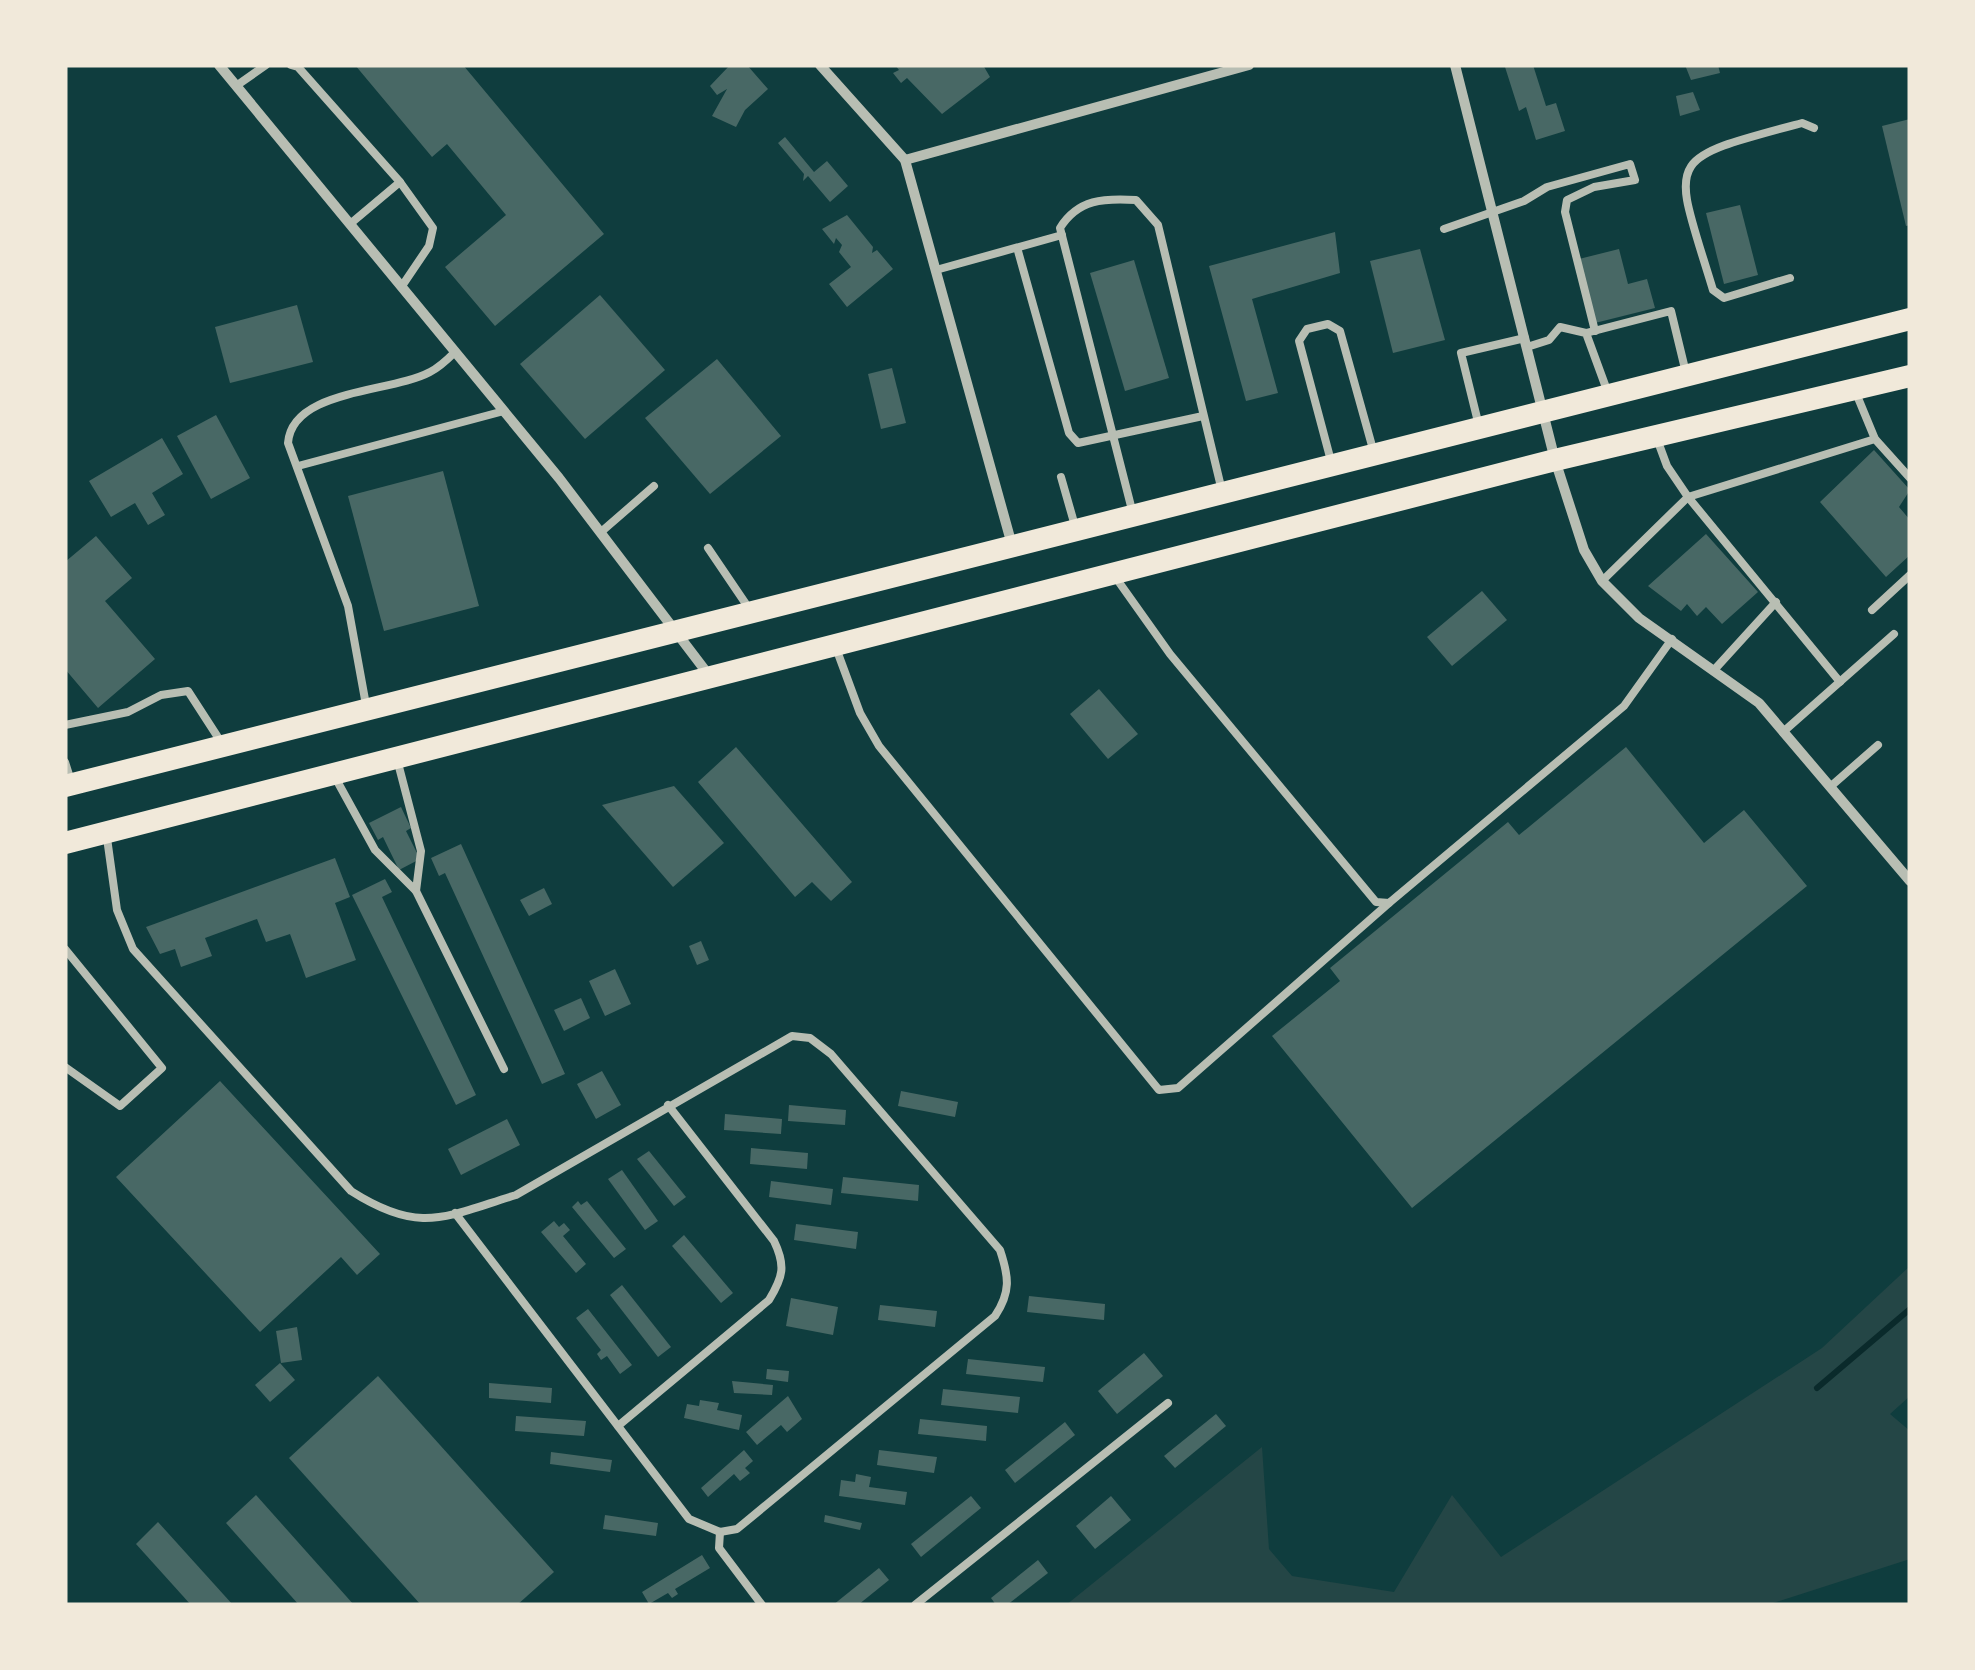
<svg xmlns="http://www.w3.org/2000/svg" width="1975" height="1670" viewBox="0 0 1975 1670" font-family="'DM Sans',sans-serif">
<rect width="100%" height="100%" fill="#0f3d3e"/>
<!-- green -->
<polygon fill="#244646" points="1910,1266 1910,1396 1890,1414 1910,1431 1910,1559 1767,1605 1066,1605 1262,1447 1269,1549 1292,1576 1394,1592 1452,1495 1501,1557 1822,1348"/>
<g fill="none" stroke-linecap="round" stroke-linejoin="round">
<!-- stream -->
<polyline stroke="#0a2a2b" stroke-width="6" points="1817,1388 1910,1309"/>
</g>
<!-- building -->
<g fill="#486865">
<polygon points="355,65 463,65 604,234 495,326 445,267 506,215 447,144 432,157"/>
<polygon points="730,65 747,65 768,89 745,110 736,127 712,116 727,89 717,95 710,86"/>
<polygon points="895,65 983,65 990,77 942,114 907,78 901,83 893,73 899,70"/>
<polygon points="1533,65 1546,106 1556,103 1565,131 1536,140 1526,107 1519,111 1505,67"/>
<polygon points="1685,65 1718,65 1720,73 1691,80"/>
<polygon points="1693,92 1700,110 1680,116 1676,96"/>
<polygon points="1910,119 1910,225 1906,226 1882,126"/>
<polygon points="785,137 814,172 827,161 848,186 830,202 808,176 803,181 804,174 778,143"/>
<polygon points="1740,205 1758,275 1724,284 1706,213"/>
<polygon points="847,215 873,247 872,253 877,250 893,269 847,307 829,284 851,267 839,252 842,245 836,238 834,244 822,229"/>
<polygon points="1335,232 1340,273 1252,299 1278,393 1246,401 1209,266"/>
<polygon points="1420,249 1445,340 1393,353 1370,261"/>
<polygon points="1619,249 1628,284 1647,279 1655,308 1595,323 1579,259"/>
<polygon points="1134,260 1169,378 1125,391 1090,273"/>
<polygon points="600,295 665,370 585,439 520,364"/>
<polygon points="297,305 313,362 230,383 215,327"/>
<polygon points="717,359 781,436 710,494 645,418"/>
<polygon points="892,368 906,423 881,429 868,374"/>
<polygon points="216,415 250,478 211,499 177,436"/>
<polygon points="162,438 183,474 152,493 165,515 148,525 135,503 111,517 89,481"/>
<polygon points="1874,450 1910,490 1899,507 1910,520 1910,555 1886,577 1820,502"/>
<polygon points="443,471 479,606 384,631 348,496"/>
<polygon points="1706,534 1758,592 1722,624 1706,607 1697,616 1687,604 1681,611 1648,586"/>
<polygon points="96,536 132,578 105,601 155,659 98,708 65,669 65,562"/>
<polygon points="1482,591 1507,620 1452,666 1427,637"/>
<polygon points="1099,689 1138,734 1108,759 1070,714"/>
<polygon points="736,747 852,882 831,901 812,882 795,897 698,782"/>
<polygon points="1626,747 1704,843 1744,810 1807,886 1412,1208 1272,1036 1340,981 1330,968 1508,822 1519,835"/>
<polygon points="674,786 724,843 673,887 602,805"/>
<polygon points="401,807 411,828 406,831 420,859 399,870 383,837 378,840 369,823"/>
<polygon points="461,844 565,1074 542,1084 445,873 439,876 431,858"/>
<polygon points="335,858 350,897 335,903 356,960 306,978 290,934 266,942 257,919 205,938 212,956 181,967 175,949 160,954 146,927"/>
<polygon points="385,879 392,892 382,897 476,1095 456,1105 352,895"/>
<polygon points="544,888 552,904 529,916 520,900"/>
<polygon points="701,941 709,960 697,965 689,946"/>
<polygon points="615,969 631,1004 605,1016 589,981"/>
<polygon points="581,998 590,1018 564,1031 554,1010"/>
<polygon points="602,1071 621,1105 596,1119 577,1084"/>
<polygon points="220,1081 380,1254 357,1275 341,1257 260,1332 116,1177"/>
<polygon points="901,1091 958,1102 955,1117 898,1106"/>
<polygon points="789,1105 846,1110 845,1125 788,1121"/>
<polygon points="725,1114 782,1119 781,1134 724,1130"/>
<polygon points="507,1119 520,1145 461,1175 448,1149"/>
<polygon points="751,1148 808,1153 807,1169 750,1164"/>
<polygon points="649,1151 686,1197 674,1206 637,1159"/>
<polygon points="622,1170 658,1221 645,1230 608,1179"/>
<polygon points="843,1177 919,1185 918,1201 841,1193"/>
<polygon points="771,1181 833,1189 831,1205 769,1197"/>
<polygon points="578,1201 581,1205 587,1201 626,1249 614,1258 572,1207"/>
<polygon points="554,1221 559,1227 564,1223 570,1230 563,1236 586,1264 576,1273 541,1232"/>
<polygon points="796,1224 858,1232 856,1249 794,1240"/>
<polygon points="684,1235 733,1293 721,1303 672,1246"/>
<polygon points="622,1285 671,1347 658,1357 610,1295"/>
<polygon points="1029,1296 1105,1304 1104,1320 1027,1312"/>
<polygon points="791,1298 838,1307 833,1335 786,1326"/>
<polygon points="880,1305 937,1311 935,1327 878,1320"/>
<polygon points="588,1309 632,1365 620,1374 607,1356 601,1360 597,1354 601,1350 576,1318"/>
<polygon points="297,1327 302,1360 281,1363 276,1331"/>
<polygon points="1144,1353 1163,1376 1117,1414 1098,1391"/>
<polygon points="968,1359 1045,1367 1043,1382 966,1374"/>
<polygon points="280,1363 295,1380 270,1402 255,1385"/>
<polygon points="767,1369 789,1371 788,1382 766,1379"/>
<polygon points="378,1376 554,1572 517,1605 421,1605 289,1458"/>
<polygon points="732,1381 773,1385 772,1395 734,1393"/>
<polygon points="489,1383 552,1388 551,1403 489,1398"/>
<polygon points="943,1389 1020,1397 1018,1413 941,1405"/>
<polygon points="788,1396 802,1419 787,1432 781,1425 757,1445 746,1432"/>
<polygon points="700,1400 719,1403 717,1410 742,1415 739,1430 684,1418 687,1404 699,1406"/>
<polygon points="1216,1414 1226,1426 1175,1468 1164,1456"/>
<polygon points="516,1416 586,1421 584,1436 515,1431"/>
<polygon points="920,1419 987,1426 986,1441 918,1434"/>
<polygon points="1065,1422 1075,1435 1015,1483 1005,1470"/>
<polygon points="744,1450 753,1461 745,1468 750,1473 740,1481 734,1474 708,1497 701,1488"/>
<polygon points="879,1450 937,1457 934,1473 877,1465"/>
<polygon points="551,1452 612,1460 610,1472 550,1464"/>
<polygon points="856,1474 871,1477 869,1487 907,1492 905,1505 839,1496 841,1480 855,1482"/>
<polygon points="256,1495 354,1605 299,1605 226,1523"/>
<polygon points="971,1496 981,1508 921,1557 911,1544"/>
<polygon points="1111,1496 1131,1520 1095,1549 1076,1526"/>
<polygon points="605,1515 658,1523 656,1536 603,1529"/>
<polygon points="825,1515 862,1523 860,1530 824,1522"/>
<polygon points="158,1522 233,1605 191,1605 136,1544"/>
<polygon points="702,1555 710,1568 675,1589 678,1594 672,1598 668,1593 649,1604 642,1592"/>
<polygon points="1038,1560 1048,1573 1007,1605 996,1605 991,1598"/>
<polygon points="879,1568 889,1580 858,1605 833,1605"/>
</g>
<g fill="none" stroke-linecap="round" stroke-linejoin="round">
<!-- service -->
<g stroke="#b8beb3" stroke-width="8">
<polyline points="291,65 298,67 400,182 433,228 429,246 402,286"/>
<polyline points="236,86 266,65"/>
<polyline points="350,224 400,182"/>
<polyline points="1444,229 1524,201 1547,187 1630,164 1635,180 1594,187 1567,200 1565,212 1595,331"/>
<polyline points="1018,251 1069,433 1078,443 1203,416"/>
<polyline points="936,270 1062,235"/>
<path d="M1790,278L1724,298L1713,290C1672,155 1660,161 1802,123L1814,128"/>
<polyline points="1586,333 1671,311 1686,373"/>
<polyline points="1527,347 1549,340 1560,327 1586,333 1608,393"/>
<polyline points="1856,393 1875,439 1910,478"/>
<polyline points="1479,426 1461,353 1525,338"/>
<polyline points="1657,439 1667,466 1688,497 1840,682"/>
<polyline points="1331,461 1299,341 1307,329 1328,324 1340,331 1374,453"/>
<polyline points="298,466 504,411"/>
<polyline points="1061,477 1075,526"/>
<path d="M1133,514L1060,228C1078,199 1104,198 1136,200L1158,225L1222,491"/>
<polyline points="601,532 654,486"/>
<polyline points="708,548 750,610"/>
<polyline points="1116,578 1170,654 1376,902 1389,903 1624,706 1672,639"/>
<polyline points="1602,581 1688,497 1875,439"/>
<polyline points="1872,610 1910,575"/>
<polyline points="836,648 860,713 879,746 1159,1090 1178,1088 1389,903"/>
<polyline points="1715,669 1776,602"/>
<path d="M366,705L348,606L288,443C292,389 391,393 430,372C440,367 448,359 455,352"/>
<polyline points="65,725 128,712 161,695 188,691 221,742"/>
<polyline points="1783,732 1894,634"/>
<polyline points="65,762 71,781"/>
<polyline points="336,779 375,850 416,891 421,851 398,763"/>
<polyline points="1830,787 1878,745"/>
<path d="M107,838L117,910L133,949L351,1191C420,1235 444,1217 516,1195L792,1036L810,1038L831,1054L1000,1250C1009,1277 1011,1292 995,1316L737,1529L720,1532L689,1519L455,1213"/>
<polyline points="416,891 504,1069"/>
<polyline points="65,949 162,1068 120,1106 65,1067"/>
<path d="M618,1426L769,1300C783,1277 786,1266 774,1241L668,1105"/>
<polyline points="720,1532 719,1548 762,1605"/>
<polyline points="915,1605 1168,1403"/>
</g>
<!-- minor -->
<g stroke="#b8beb3" stroke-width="10">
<polyline points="219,65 559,478 711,678"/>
<polyline points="820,65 905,160 1012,545"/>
<polyline points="1455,65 1555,460 1584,550 1602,581 1639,618 1759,703 1910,881"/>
<polyline points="905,160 1249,65"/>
</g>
<!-- primary -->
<g stroke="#f1e9da" stroke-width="22">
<polyline points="65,786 1910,319"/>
<polyline points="65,843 1555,460 1910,376"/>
</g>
</g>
<!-- border -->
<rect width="1975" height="1670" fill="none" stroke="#f1e9da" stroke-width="135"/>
</svg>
